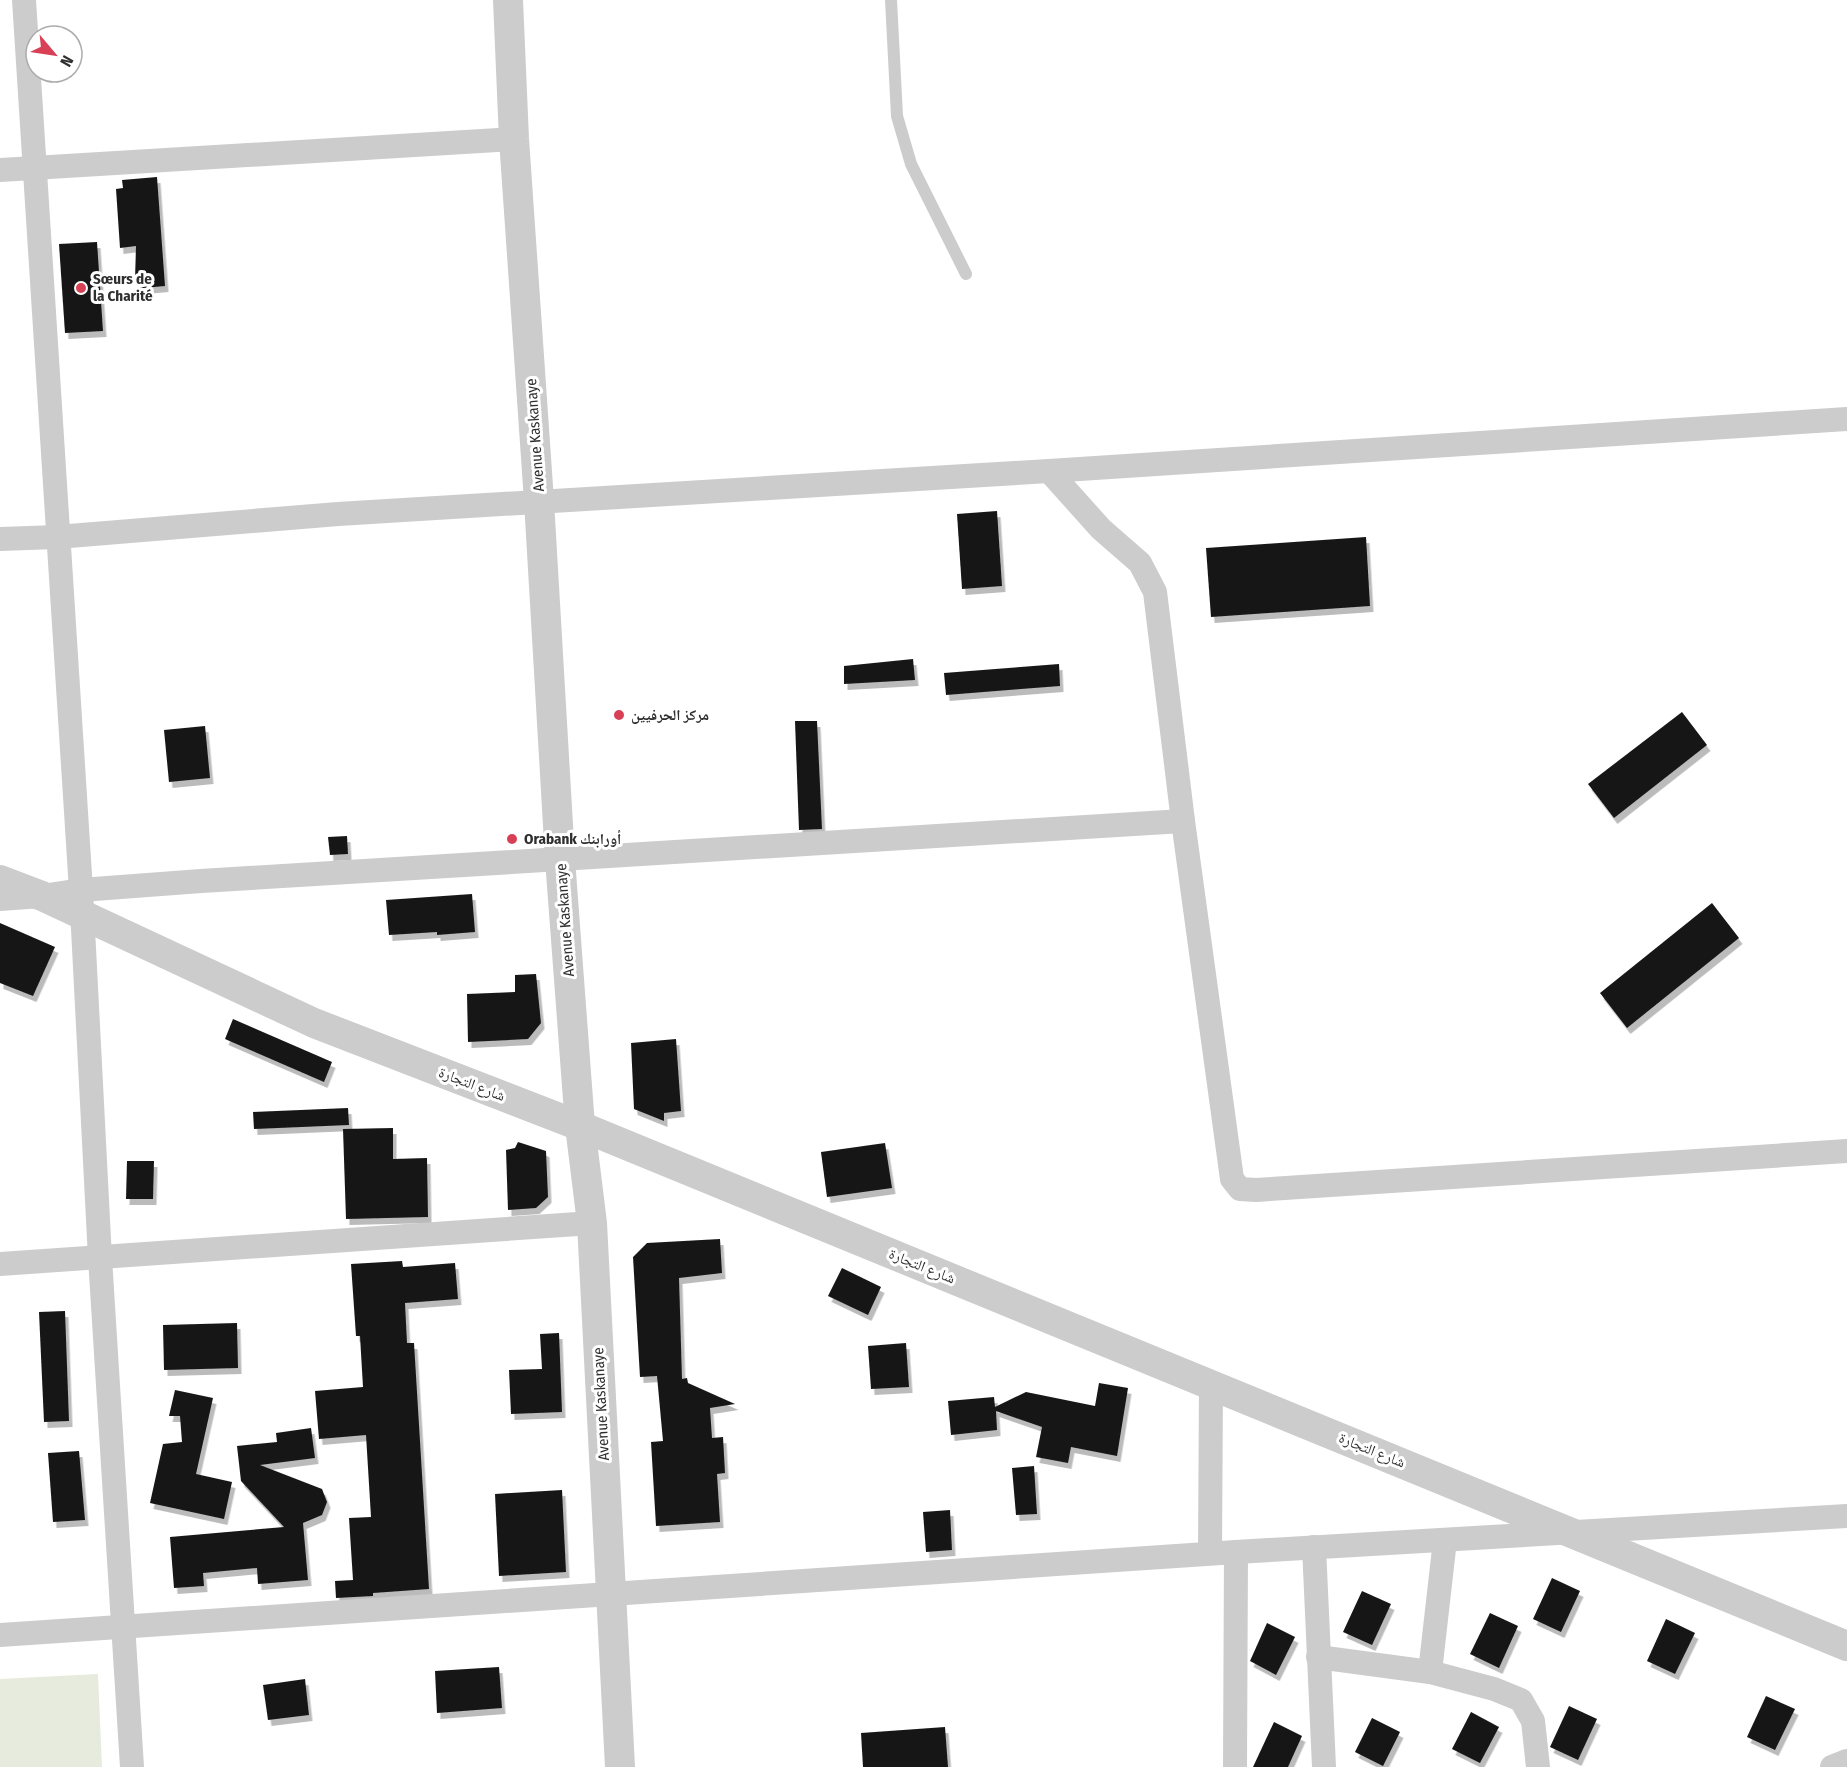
<svg xmlns="http://www.w3.org/2000/svg" width="1847" height="1767" viewBox="0 0 1847 1767" font-family="'Fira Sans Condensed','Noto Naskh Arabic',sans-serif">
<defs>
<filter id="shadow"><feDropShadow dx="3.5" dy="6" stdDeviation="0" flood-color="#0004"/></filter>
</defs>
<rect width="100%" height="100%" fill="#fff"/>
<!-- green -->
<polygon fill="#e6ebde" points="98,1674 102,1767 0,1767 0,1679"/>
<!-- building -->
<g fill="#161616" filter="url(#shadow)">
<polygon points="157,177 165,286 143,288 135,280 136,246 120,248 116,189 123,188 122,180"/>
<polygon points="97,242 103,331 65,333 59,244"/>
<polygon points="997,511 1002,586 962,589 957,514"/>
<polygon points="1366,537 1370,606 1211,617 1206,548"/>
<polygon points="913,659 915,680 844,684 844,666"/>
<polygon points="1059,664 1060,686 946,695 944,673"/>
<polygon points="1682,712 1707,745 1614,818 1588,784"/>
<polygon points="795,721 817,721 822,829 799,830"/>
<polygon points="205,726 210,778 169,782 164,730"/>
<polygon points="347,836 348,854 330,855 328,837"/>
<polygon points="472,894 475,932 437,935 437,932 389,935 386,900"/>
<polygon points="1712,903 1739,938 1627,1028 1600,993"/>
<polygon points="0,923 55,947 33,996 0,983"/>
<polygon points="536,974 541,1023 528,1039 468,1042 467,994 515,992 515,975"/>
<polygon points="233,1019 332,1062 324,1082 225,1039"/>
<polygon points="676,1039 681,1111 664,1113 664,1121 634,1109 631,1043"/>
<polygon points="348,1108 349,1125 254,1129 253,1112"/>
<polygon points="393,1128 393,1159 427,1158 428,1217 346,1219 343,1129"/>
<polygon points="518,1142 546,1151 548,1197 536,1208 508,1210 506,1150 515,1148"/>
<polygon points="885,1143 892,1188 827,1197 821,1152"/>
<polygon points="127,1161 154,1161 153,1199 126,1199"/>
<polygon points="720,1239 722,1273 679,1278 682,1379 687,1378 688,1383 735,1404 710,1408 712,1438 723,1437 725,1473 717,1474 720,1522 656,1526 651,1442 663,1441 657,1376 640,1377 633,1257 647,1243"/>
<polygon points="402,1261 403,1267 455,1263 458,1299 405,1303 407,1343 414,1343 429,1589 373,1593 373,1596 336,1598 335,1581 353,1580 349,1518 371,1517 366,1435 319,1439 315,1391 363,1387 360,1336 356,1336 351,1264"/>
<polygon points="842,1268 881,1287 868,1315 828,1296"/>
<polygon points="65,1311 69,1421 44,1422 39,1312"/>
<polygon points="237,1323 238,1368 164,1370 163,1325"/>
<polygon points="559,1333 562,1412 511,1414 509,1370 542,1369 540,1334"/>
<polygon points="906,1343 909,1387 871,1389 868,1346"/>
<polygon points="1099,1383 1128,1388 1117,1456 1071,1447 1068,1463 1036,1457 1042,1427 996,1411 997,1430 951,1435 948,1401 994,1397 995,1407 1026,1392 1095,1406"/>
<polygon points="175,1390 213,1398 196,1474 232,1482 224,1519 150,1503 163,1444 182,1442 180,1416 169,1416"/>
<polygon points="311,1428 315,1458 260,1465 322,1489 327,1502 322,1515 303,1523 308,1580 258,1584 257,1568 203,1573 204,1586 174,1588 170,1537 284,1527 241,1481 237,1446 277,1442 276,1433"/>
<polygon points="79,1451 85,1520 53,1522 48,1453"/>
<polygon points="1034,1466 1037,1514 1016,1515 1012,1468"/>
<polygon points="562,1490 566,1572 499,1576 495,1494"/>
<polygon points="950,1510 952,1550 926,1552 923,1512"/>
<polygon points="1552,1578 1580,1591 1561,1632 1533,1619"/>
<polygon points="1362,1591 1391,1604 1372,1645 1343,1632"/>
<polygon points="1490,1613 1518,1626 1499,1668 1470,1654"/>
<polygon points="1666,1619 1695,1633 1675,1674 1647,1661"/>
<polygon points="1267,1623 1295,1637 1276,1675 1250,1661"/>
<polygon points="499,1667 502,1708 437,1713 435,1671"/>
<polygon points="305,1679 309,1715 268,1720 263,1685"/>
<polygon points="1766,1696 1795,1709 1775,1750 1747,1737"/>
<polygon points="1569,1706 1597,1719 1578,1760 1550,1747"/>
<polygon points="1471,1712 1499,1727 1480,1763 1452,1749"/>
<polygon points="1372,1718 1400,1732 1383,1766 1355,1752"/>
<polygon points="1274,1722 1302,1736 1288,1767 1253,1767"/>
<polygon points="945,1727 948,1767 863,1767 861,1733"/>
</g>
<g fill="none" stroke-linecap="round" stroke-linejoin="round">
<!-- service -->
<polyline stroke="#ccc" stroke-width="12" points="891,0 897,116 911,164 966,274"/>
<!-- minor -->
<g stroke="#ccc" stroke-width="24">
<polyline points="24,0 81,890 100,1258 132,1767"/>
<polyline points="0,170 514,139"/>
<polyline points="1049,471 1101,529 1140,563 1155,592 1183,821 1232,1179 1240,1189 1256,1190 1847,1151"/>
<polyline points="0,539 57,537 338,514 1049,471 1847,419"/>
<polyline points="0,899 42,896 81,890 201,881 1183,821"/>
<polyline points="0,1264 592,1223"/>
<polyline points="1314,1547 1324,1767"/>
<polyline points="1210,1553 1211,1384"/>
<polyline points="0,1635 1236,1552 1847,1516"/>
<polyline points="1318,1657 1430,1672 1494,1689 1521,1700 1533,1721 1538,1767"/>
<polyline points="1430,1672 1445,1540"/>
<polyline points="1235,1767 1236,1552"/>
<polyline points="1832,1767 1847,1761"/>
</g>
<!-- tertiary -->
<g stroke="#ccc" stroke-width="30">
<polyline points="508,0 514,139 539,501 560,859 580,1126 592,1223 620,1767"/>
<polyline points="0,880 42,896 314,1023 580,1126 1847,1646"/>
</g>
</g>
<!-- markers -->
<g fill="#d84056" stroke="#fff" stroke-width="2">
<circle cx="81" cy="288" r="6"/>
<circle cx="619" cy="715" r="6"/>
<circle cx="512" cy="839" r="6"/>
</g>
<g text-anchor="middle" stroke-width="6" stroke-linejoin="round" paint-order="stroke">
<!-- poi labels -->
<g font-size="15" font-weight="bold" fill="#2f2f2f" stroke="#fff" text-anchor="start">
<text x="93" y="284">Sœurs de<tspan x="93" dy="17">la Charité</tspan></text>
<text x="631" y="720">مركز الحرفيين</text>
<text x="524" y="844">Orabank أورابنك</text>
</g>
<!-- street labels -->
<g font-size="15" fill="#2f2f2f" stroke="#fff">
<text transform="translate(535 435) rotate(-94)" y="5">Avenue Kaskanaye</text>
<text transform="translate(565 920) rotate(-94)" y="5">Avenue Kaskanaye</text>
<text transform="translate(472 1084) rotate(21)" y="5">شارع التجارة</text>
<text transform="translate(922 1266) rotate(22)" y="5">شارع التجارة</text>
<text transform="translate(601 1404) rotate(-93)" y="5">Avenue Kaskanaye</text>
<text transform="translate(1372 1450) rotate(22)" y="5">شارع التجارة</text>
</g>
</g>
<!-- north arrow -->
<g transform="translate(54 54) rotate(119)"><circle r="28" fill="#ffffff" stroke="#acacac" stroke-width="1.5"/>
<path d="M0-4.5L10 22L0 15L-10 22Z" fill="#d84056"/>
<text y="-9" font-size="16" font-weight="bold" text-anchor="middle" fill="#2f2f2f">N</text>
</g>
</svg>
